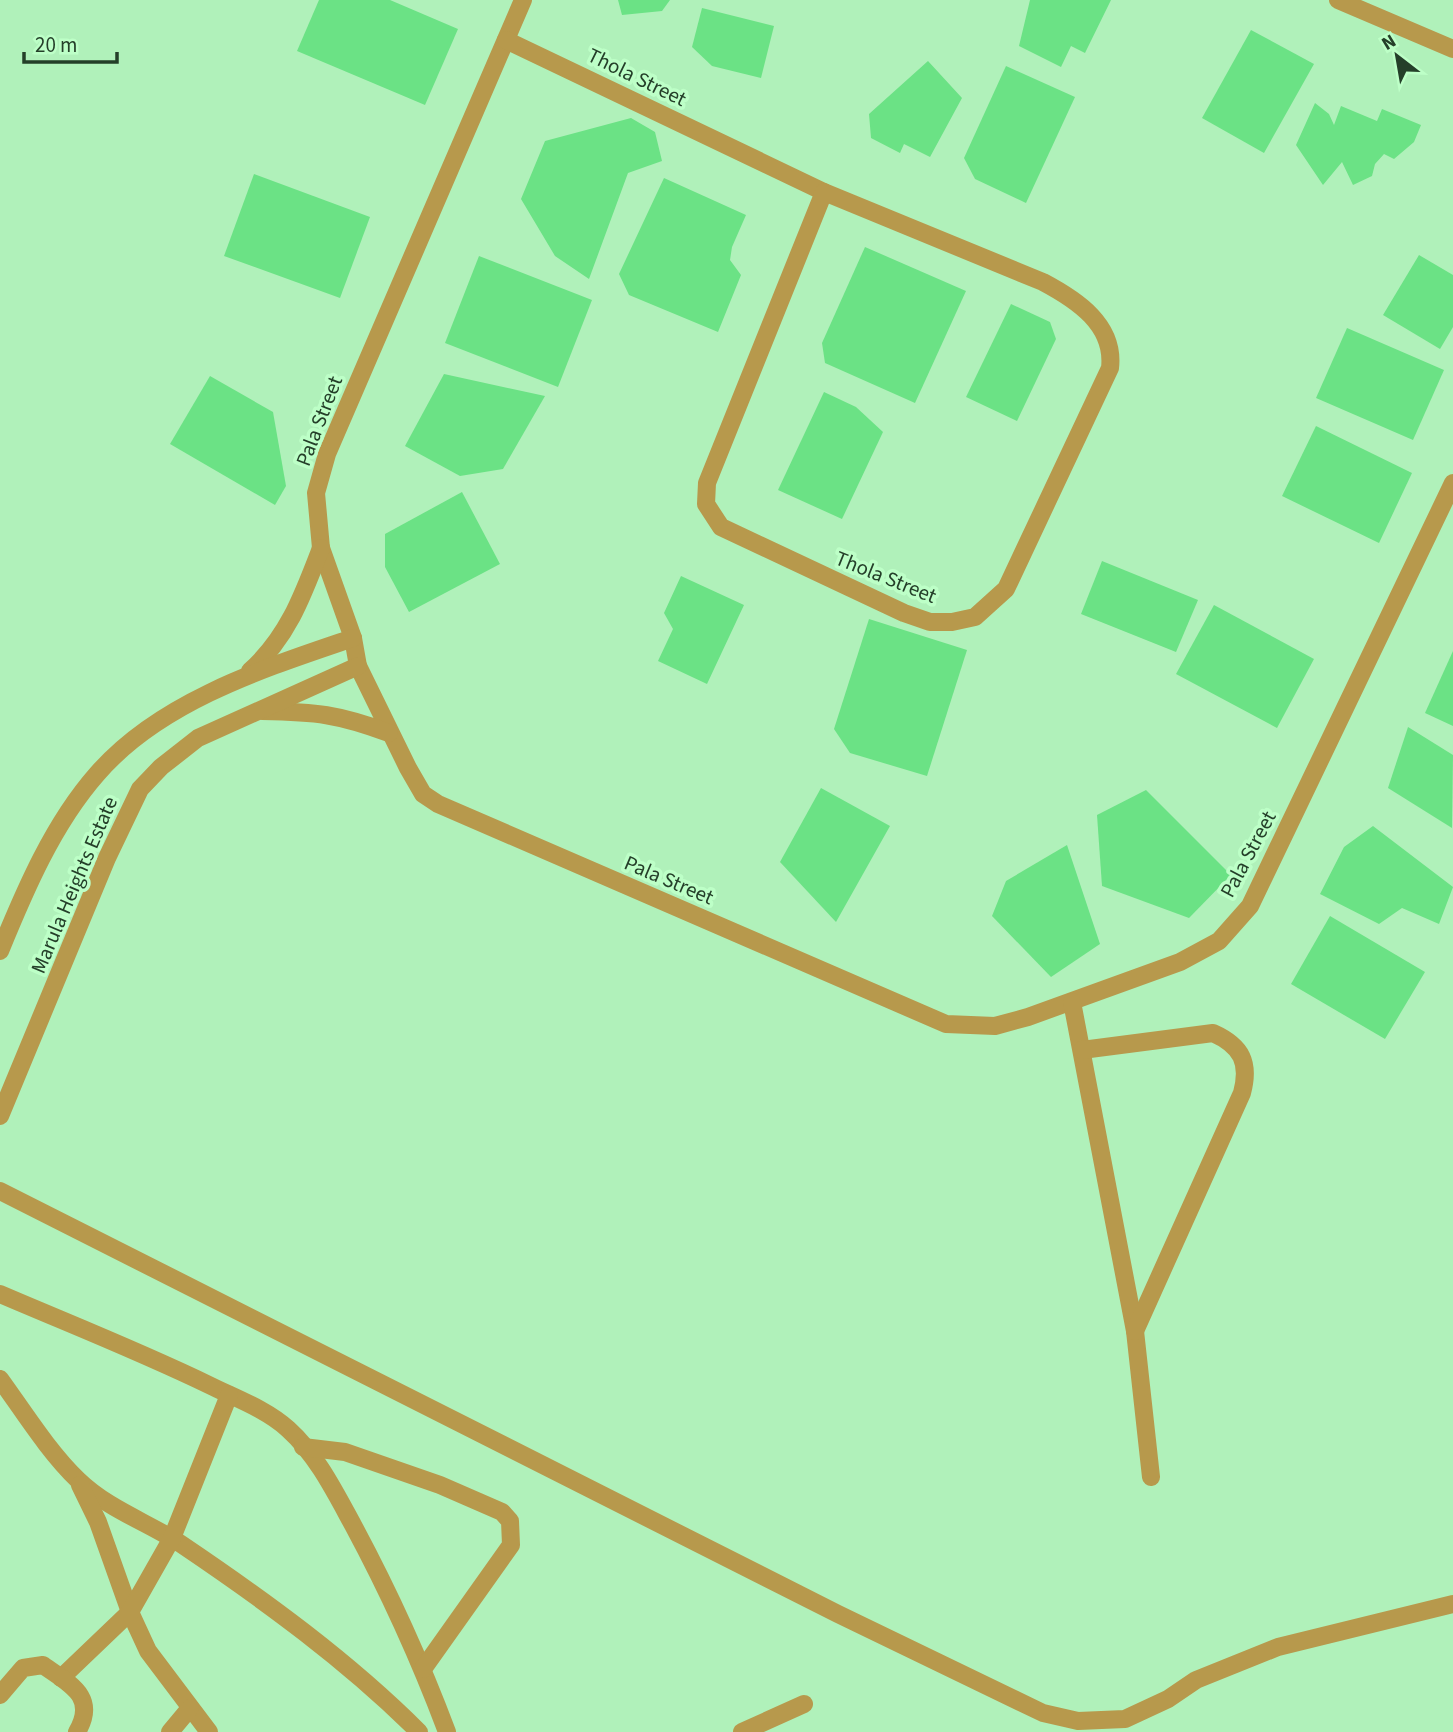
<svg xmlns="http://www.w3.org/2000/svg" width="1453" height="1732" viewBox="0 0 1453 1732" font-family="'Source Sans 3',sans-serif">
<rect width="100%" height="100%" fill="#b0f1ba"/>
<!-- building -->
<g fill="#6be285">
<polygon points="319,0 390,0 458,29 425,105 297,51"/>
<polygon points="618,0 670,0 662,11 622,15"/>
<polygon points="1030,0 1111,0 1085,53 1071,46 1061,67 1019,46"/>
<polygon points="702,8 774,26 761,78 712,66 692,47"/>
<polygon points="1251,30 1314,64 1264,153 1202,118"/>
<polygon points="928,61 962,98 930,157 904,144 900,153 871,138 869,114"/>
<polygon points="1006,66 1075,97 1026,203 975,179 964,158"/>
<polygon points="1315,103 1329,114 1334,125 1341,106 1377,121 1382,109 1421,125 1414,142 1394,159 1384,154 1375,164 1372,176 1353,185 1342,162 1323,185 1296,145"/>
<polygon points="631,118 655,132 662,161 628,173 589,279 555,256 521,199 545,141"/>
<polygon points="254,174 370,217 340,298 224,256"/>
<polygon points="664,178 746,215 732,247 730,260 741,275 718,332 629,295 619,274"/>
<polygon points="865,247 966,291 915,403 825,363 822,343"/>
<polygon points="1419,255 1453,275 1453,327 1440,349 1383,315"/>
<polygon points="479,256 592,300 558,387 445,343"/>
<polygon points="1011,304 1050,322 1056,339 1017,421 966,397"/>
<polygon points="1347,328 1444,370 1413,440 1316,398"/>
<polygon points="444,374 545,396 503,469 460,476 405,446"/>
<polygon points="210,376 273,412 286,486 275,505 170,444"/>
<polygon points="824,392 856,407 883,432 842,519 778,490"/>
<polygon points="1316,426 1412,473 1379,543 1282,496"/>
<polygon points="462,492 500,564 409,612 385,567 385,534"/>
<polygon points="1102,561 1198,600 1176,652 1081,614"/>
<polygon points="681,576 744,605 707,684 658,661 673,629 664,613"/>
<polygon points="1214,605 1314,659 1277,728 1176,674"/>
<polygon points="869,619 967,650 927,776 850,753 834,729"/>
<polygon points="1453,651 1453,726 1425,713"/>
<polygon points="1408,727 1453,755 1452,828 1388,788"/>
<polygon points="821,788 890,826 836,922 780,862"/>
<polygon points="1146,790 1231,875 1189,918 1102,886 1097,815"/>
<polygon points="1373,826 1453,887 1439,924 1402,908 1379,924 1320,894 1344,847"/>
<polygon points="1067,845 1100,944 1051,977 992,916 1006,881"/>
<polygon points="1330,916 1425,972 1385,1039 1291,984"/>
</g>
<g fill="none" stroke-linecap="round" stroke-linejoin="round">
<!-- minor -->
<g stroke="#b7994c" stroke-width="18">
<polyline points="523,0 327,454 316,493 321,548 353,638 358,666 408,768 423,794 438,804 946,1024 995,1026 1028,1017 1180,962 1219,941 1250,906 1453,483"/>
<polyline points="1338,0 1453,49"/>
<polyline points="506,40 824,192"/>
<path d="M824,192L1043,282C1077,300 1115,325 1110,368L1006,589L975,617L952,622H930L904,613L721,527L706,504L707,483Z"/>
<path d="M250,671C288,637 303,595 321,548"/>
<path d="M262,711C316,712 338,714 389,733"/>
<path d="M0,951C25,890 53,824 97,774C160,701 265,668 353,638"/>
<polyline points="1072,1002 1135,1331 1151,1477"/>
<path d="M1082,1050L1213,1033C1242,1046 1250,1063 1242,1093L1135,1331"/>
<polyline points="0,1116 107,858 140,789 161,767 198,738 358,666"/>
<polyline points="0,1191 838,1614 1043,1713 1078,1721 1125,1719 1168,1699 1196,1680 1278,1647 1453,1604"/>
<path d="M0,1294C70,1324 141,1352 209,1385C235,1398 266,1409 288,1429C316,1454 335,1492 353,1525C389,1592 420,1660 447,1732"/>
<path d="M0,1379C24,1412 48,1451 78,1480C108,1509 147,1522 181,1544C264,1600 348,1661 419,1732"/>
<polyline points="303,1447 345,1452 440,1485 502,1512 510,1521 511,1545 423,1669"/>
<polyline points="80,1485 98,1522 130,1612 148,1651 209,1732"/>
<polyline points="61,1678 130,1612 172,1538 229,1395"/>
<path d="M0,1695L23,1668L43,1665C69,1684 98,1696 77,1732"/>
<polyline points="170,1732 190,1708"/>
<polyline points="742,1732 804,1704"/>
</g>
</g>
<g text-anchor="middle" stroke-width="7" stroke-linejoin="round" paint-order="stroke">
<!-- street labels -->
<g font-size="21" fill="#243f29" stroke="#bdffc7">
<text transform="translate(637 77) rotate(26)" y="7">Thola Street</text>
<text transform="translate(319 421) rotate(-69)" y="7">Pala Street</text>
<text transform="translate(886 577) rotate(22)" y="7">Thola Street</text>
<text transform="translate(1248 854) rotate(-62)" y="7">Pala Street</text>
<text transform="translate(669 880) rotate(23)" y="7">Pala Street</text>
<text transform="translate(74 885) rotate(-67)" y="7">Marula Heights Estate</text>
</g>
</g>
<!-- north arrow -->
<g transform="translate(1397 56) rotate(329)" stroke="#bdffc7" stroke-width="5" paint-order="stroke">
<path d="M0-5L12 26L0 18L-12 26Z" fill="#243f29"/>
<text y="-10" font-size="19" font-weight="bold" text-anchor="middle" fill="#243f29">N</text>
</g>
<!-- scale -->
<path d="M24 52v10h93v-10" fill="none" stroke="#243f29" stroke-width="3.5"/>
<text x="35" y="52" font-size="21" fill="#243f29" stroke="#bdffc7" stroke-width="5" paint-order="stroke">20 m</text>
</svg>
